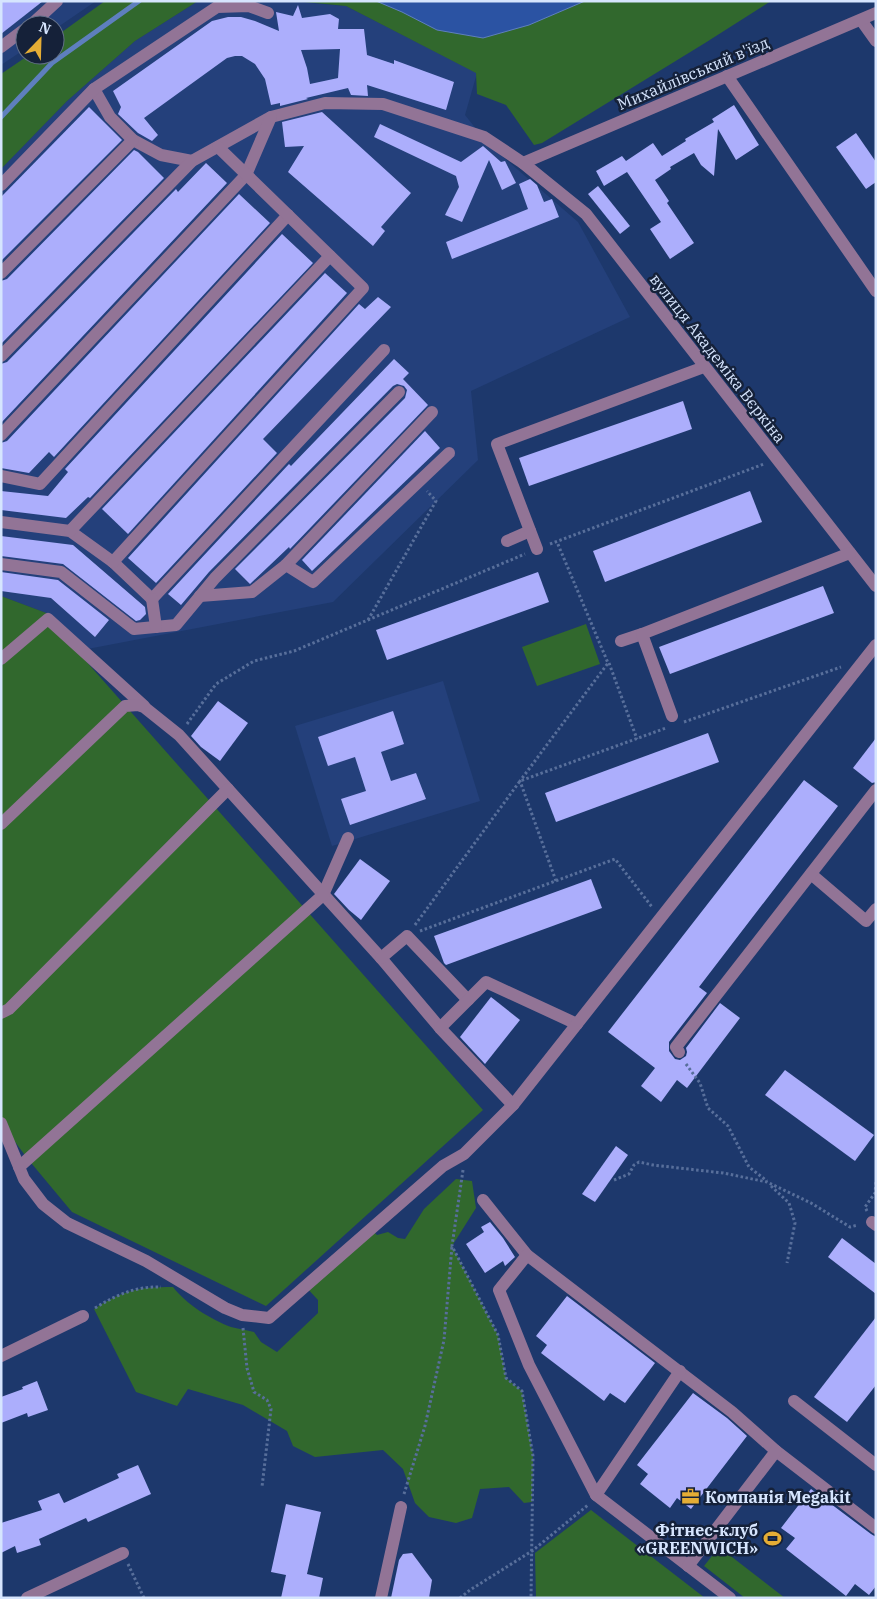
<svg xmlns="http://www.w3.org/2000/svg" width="877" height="1599" viewBox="0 0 877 1599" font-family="'IBM Plex Serif',serif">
<rect width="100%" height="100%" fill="#1d386c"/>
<!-- built -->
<g fill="#24407b">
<polygon points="1,1 96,1 55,29 55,25 25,25 25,49 1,65"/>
<polygon points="198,1 284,1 346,6 477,73 465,115 488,144 578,222 630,317 471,391 478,460 333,602 77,651 49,614 1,596 1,169 67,101 135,41"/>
<polygon points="443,681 480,801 332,846 295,726"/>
</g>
<!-- green -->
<g fill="#31682d">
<polygon points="105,1 198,1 135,41 67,101 1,169 1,74 29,55 55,55 55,37"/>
<polygon points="294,1 771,1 705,43 542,143 534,145 506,105 477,94 476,73 346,6"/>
<polygon points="1,596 49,614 77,651 483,1110 266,1306 72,1212 27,1158 1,1123"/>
<polygon points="586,624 600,664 537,686 522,647"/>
<path d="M456,1179L472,1181L476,1208L452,1246L498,1335L506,1378L522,1391L533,1456L532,1502L524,1503L509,1487L480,1489L472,1518L456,1523L429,1517L415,1503L403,1469L383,1450L315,1457L293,1446L287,1431L243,1405L188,1389L177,1406L136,1392L94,1309C124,1290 138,1287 173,1287C186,1304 210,1319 231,1327C238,1329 247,1330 254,1332L261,1342L277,1352L318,1313V1300L305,1286L371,1229L377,1235L388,1232L398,1238L405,1239L424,1209Z"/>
<polygon points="591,1510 705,1598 536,1598 535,1553"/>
<polygon points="719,1547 785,1598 745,1598 704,1566"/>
</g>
<!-- water -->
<polygon fill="#2b53a3" stroke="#5e7fbe" points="376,1 585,1 529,25 483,38 437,30 402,12"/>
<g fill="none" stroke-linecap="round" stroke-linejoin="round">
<!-- stream -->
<polyline stroke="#5e7fbe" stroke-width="5" points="1,117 52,63 139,1"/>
</g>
<!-- building -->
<g fill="#acaefc" fill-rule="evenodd">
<polygon points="1,1 43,1 1,34"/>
<path d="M298,5L302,18L330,14L339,19L338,29H364L367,55L394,64V60L454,82L446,110L367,85L368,96L351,95L348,88L306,98L308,99L280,106V103L271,105L265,79L255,64L242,56H235L227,58L144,118L158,135L152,141L138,133L118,114L121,107L113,91L212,21L228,17H241L255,21L279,31L276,12L293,16ZM340,49L338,78L310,84L307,68L301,50Z"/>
<polygon points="734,105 759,145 736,160 718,129 714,176 701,165 694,153 670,167 671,169 655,180 669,201 667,203 694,243 670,259 650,229 661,222 627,172 604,186 596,171 622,156 626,161 653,143 662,156 686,141 685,139 714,122 712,119"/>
<polygon points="89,107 122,140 1,261 1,197"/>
<polygon points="322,112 411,193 381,227 385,231 373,246 288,172 304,146 285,147 282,122"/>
<polygon points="380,124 461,162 483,146 501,162 505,161 516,183 502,190 489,160 462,222 445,215 459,187 456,176 374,137"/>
<polygon points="856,133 876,162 876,182 866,189 836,147"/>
<polygon points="134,150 138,152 164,178 1,344 1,281 7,279"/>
<polygon points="206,163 227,183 1,423 1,364 7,362 176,189 178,192"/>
<polygon points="530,179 537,185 544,202 552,199 559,217 452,259 446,242 528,209 519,184"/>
<polygon points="598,186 630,226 620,234 588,194"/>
<polygon points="239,194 270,223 54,457 49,452 29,473 1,468 1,443 7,441"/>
<polygon points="282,234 313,263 90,498 88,497 66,518 1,510 1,491 48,496 68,472 65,469"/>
<polygon points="325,273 347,293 128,534 102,509"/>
<polygon points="378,297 391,307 263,439 277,453 156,583 128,558 359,304 365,309"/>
<polygon points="394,359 409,373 403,379 428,405 290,549 289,547 250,584 235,569 405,398 407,390 404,386 397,384 393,386 209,572 181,605 168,594 289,464 291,466"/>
<polygon points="683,401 692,429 529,486 519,458"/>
<polygon points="425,431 440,448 312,571 302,560"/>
<polygon points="750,491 762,522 605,582 593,551"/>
<polygon points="1,536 73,545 145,607 146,614 140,620 136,621 63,564 1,556"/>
<polygon points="1,572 58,580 109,620 95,637 51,598 1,591"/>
<polygon points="538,572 549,602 387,660 376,630"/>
<polygon points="823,586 834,613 670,674 659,647"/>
<polygon points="218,701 248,723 220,761 201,747 191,736"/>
<polygon points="393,711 404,744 381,752 391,781 416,773 426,799 350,825 341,799 366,791 355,757 328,766 318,737"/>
<polygon points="708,733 719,762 556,822 545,793"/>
<polygon points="876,738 876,782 872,783 853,768"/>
<polygon points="804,780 838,806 699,987 707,993 669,1042 669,1051 675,1059 680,1060 686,1056 687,1052 686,1048 720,1003 740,1018 687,1088 677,1080 661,1102 641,1086 655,1068 608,1032"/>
<polygon points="360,859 390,881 361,920 349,910 334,894"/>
<polygon points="591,879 602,908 446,965 444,963 434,936"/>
<polygon points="491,997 520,1020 485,1064 460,1037"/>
<polygon points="785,1070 874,1135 855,1161 765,1095"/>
<polygon points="616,1146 628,1155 595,1202 582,1194"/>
<polygon points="490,1222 503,1238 515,1257 505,1266 503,1261 485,1273 466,1244 484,1232 481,1227"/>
<polygon points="842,1238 876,1264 876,1294 828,1257"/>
<polygon points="567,1296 655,1363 625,1403 610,1393 604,1401 541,1353 547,1345 536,1336"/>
<polygon points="876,1317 876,1385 847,1422 814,1397"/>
<polygon points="37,1381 48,1410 28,1417 27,1413 1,1423 1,1397 23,1389 22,1387"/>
<polygon points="693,1393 727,1418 747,1436 691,1509 677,1498 670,1508 640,1484 648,1474 637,1465"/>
<polygon points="138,1465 151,1494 88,1522 86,1518 39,1539 41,1545 17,1553 15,1546 1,1553 1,1523 42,1510 38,1501 59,1493 64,1503 119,1478 117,1474"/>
<polygon points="811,1489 871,1534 876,1537 876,1586 869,1595 855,1584 846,1596 786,1549 795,1538 781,1528"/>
<polygon points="286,1504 321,1512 307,1574 323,1578 319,1598 281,1598 286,1575 271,1572"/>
<polygon points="412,1553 432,1580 429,1598 391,1598 399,1560 403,1554"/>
</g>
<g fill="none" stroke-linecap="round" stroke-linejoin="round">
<!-- path -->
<g stroke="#586f9b" stroke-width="3" stroke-dasharray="2.5 2.5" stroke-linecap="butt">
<polyline points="550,544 764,464"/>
<polyline points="368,620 436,501 427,491"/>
<polyline points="609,663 637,739"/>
<polyline points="684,722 841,667"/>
<polyline points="187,724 216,684 254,661 294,651 525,554"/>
<polyline points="556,881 520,781 608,663 557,542"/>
<polyline points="415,925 520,781 666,728"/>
<polyline points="420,931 615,859 652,907"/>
<polyline points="686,1064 700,1083 708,1108 728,1126 749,1167 767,1181"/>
<polyline points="463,1170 452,1246 498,1335 506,1378 522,1391 533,1456 531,1598"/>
<polyline points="614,1180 629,1174 634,1165 639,1162 653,1165 723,1173 767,1182 811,1203 850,1227 858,1225"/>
<polyline points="771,1186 789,1203 795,1223 787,1263"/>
<polyline points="867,1211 865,1207 875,1193 876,1182"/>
<path d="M95,1308C116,1295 136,1286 161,1287"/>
<polyline points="243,1328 247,1368 254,1392 267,1400 271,1409 262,1487"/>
<polyline points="404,1494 425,1426 444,1340 452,1246"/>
<polyline points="128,1564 144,1598"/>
<polyline points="460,1598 470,1590 532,1551 588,1505"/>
</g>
<!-- minor -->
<g stroke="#927496" stroke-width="12">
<polyline points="861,20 876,41"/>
<polyline points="31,25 57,1"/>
<polyline points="1,47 25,29"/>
<polyline points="727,76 876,291"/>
<polyline points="94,89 110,117 133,140 161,155 192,161"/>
<polyline points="523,163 876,13"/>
<polyline points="1,185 94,89 217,7 249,6 268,13"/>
<polyline points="1,273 133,140"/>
<polyline points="1,356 192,161 271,117 325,103 383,104 484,137 523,163 586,214 876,586"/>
<polyline points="432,412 286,565 313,582 449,453"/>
<polyline points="1,435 246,175 271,117"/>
<polyline points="1,476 40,484 288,215"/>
<polyline points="1,522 70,531 113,562 152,599 384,350"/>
<polyline points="70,531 330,256"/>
<polyline points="507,541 530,531"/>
<polyline points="537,549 497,444 704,367"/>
<polyline points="113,562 363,288 218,147"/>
<polyline points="1,564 61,572 134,629 176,625 215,578 399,392"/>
<polyline points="200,596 252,592 286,565"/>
<polyline points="152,599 156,627"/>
<polyline points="621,641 642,634"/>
<polyline points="1,659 48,619 144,706"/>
<polyline points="672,716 642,634 850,553"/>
<polyline points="1,824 125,706 138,705 144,707 179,735 381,958 440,1028 513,1105"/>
<polyline points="811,874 866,921 876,909"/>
<polyline points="381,958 407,936 468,1000"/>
<polyline points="1,1013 9,1009 228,789"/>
<polyline points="440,1028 486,982 577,1024"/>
<polyline points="679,1052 676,1047 876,790"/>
<polyline points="1,1123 24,1179 43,1204 67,1223 146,1261 225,1308 242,1315 269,1318 443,1166 464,1154 513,1105 876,645"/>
<polyline points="19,1167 323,895 348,838"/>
<polyline points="483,1200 527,1255 732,1412 776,1451 876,1528"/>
<polyline points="872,1222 876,1225"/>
<polyline points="527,1255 499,1290 529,1365 596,1495 730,1598"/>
<polyline points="1,1356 83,1316"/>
<polyline points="794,1401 876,1465"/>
<polyline points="596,1495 680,1371"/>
<polyline points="688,1566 776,1451"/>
<polyline points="27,1598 123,1553"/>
<polyline points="381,1598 401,1507"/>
</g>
</g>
<!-- icons -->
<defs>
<symbol id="office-bare" viewBox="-9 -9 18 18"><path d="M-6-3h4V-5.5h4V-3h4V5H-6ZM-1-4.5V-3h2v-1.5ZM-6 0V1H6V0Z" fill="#e5ad35" stroke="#152139" stroke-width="2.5" paint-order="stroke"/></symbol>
<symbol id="stadium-bare" viewBox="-9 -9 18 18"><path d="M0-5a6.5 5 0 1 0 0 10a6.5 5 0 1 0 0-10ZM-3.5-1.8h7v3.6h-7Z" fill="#e5ad35" stroke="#152139" stroke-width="2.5" paint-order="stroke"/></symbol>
</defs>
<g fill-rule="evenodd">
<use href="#office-bare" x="678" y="1484" width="25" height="25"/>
<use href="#stadium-bare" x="760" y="1526" width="25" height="25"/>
</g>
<g text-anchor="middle" stroke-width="5" stroke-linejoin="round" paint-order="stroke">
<!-- street labels -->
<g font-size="16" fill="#d6e5fe" stroke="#152139">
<text transform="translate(693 73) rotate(-23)" y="6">Михайлівський в'їзд</text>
<text transform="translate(718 358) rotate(52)" y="6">вулиця Академіка Вєркіна</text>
</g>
<!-- poi labels -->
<g font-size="16" font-weight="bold" fill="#d6e5fe" stroke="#152139" text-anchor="start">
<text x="705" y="1503">Компанія Megakit</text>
<text x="758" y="1536" text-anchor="end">Фітнес-клуб<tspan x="758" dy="18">«GREENWICH»</tspan></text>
</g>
</g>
<!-- border -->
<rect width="877" height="1599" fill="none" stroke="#d6e5fe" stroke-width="5"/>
<!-- north arrow -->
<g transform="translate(40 40) rotate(23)"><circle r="24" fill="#152139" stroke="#626f88"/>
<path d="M0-4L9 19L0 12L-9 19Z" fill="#e5ad35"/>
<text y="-8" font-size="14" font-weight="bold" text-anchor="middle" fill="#d6e5fe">N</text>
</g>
</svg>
